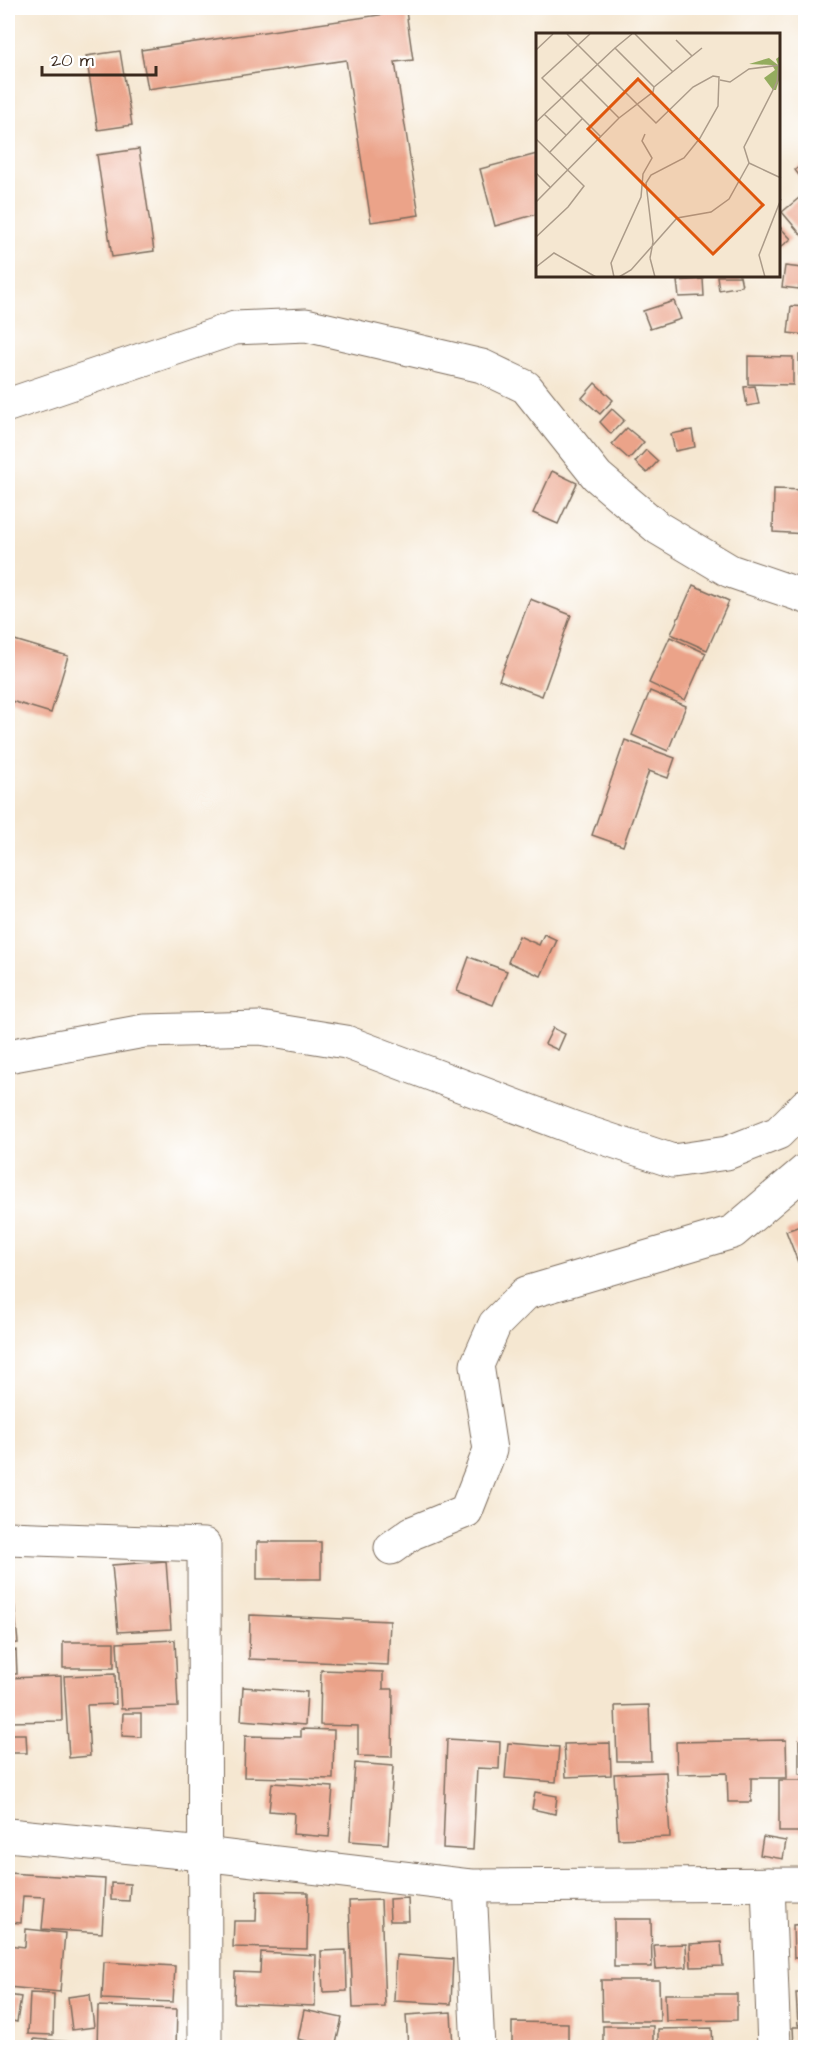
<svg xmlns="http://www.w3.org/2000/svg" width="813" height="2055" viewBox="0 0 813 2055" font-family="'Architects Daughter',sans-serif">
<rect width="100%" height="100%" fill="#fff"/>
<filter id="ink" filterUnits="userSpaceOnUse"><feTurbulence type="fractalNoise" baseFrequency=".0167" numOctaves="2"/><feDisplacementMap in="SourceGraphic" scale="12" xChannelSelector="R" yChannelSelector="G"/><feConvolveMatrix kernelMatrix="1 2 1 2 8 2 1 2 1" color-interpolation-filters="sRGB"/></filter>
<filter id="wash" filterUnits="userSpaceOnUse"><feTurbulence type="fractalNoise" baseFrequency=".008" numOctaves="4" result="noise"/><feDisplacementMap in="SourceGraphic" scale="24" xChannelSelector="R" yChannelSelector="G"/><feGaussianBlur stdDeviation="1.35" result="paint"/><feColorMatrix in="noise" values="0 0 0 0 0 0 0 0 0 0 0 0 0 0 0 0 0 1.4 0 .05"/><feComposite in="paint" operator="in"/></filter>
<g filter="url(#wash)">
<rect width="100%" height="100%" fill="#f5e7d1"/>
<g id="blocks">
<!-- building -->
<g fill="#eba389">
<polygon points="406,11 413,60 395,62 419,215 371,222 346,60 148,89 141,50"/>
<polygon points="120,51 132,125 98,130 86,56"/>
<polygon points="139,149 154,251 112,257 97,155"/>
<polygon points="537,154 537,214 495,226 480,169"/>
<polygon points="806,162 806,185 795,170"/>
<polygon points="799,198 806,206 806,234 803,237 782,212"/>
<polygon points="778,225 791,239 778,249"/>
<polygon points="785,266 802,268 799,289 782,287"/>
<polygon points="717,276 740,276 742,286 719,290"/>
<polygon points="703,279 704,296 679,297 677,281"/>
<polygon points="674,301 681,319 650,329 643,311"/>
<polygon points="791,306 806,307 806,335 788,333"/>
<rect x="799" y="355" width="7" height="20"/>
<polygon points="748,356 793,357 793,385 748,384"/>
<polygon points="595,383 613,400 600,414 582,398"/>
<polygon points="755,386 759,404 747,406 744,387"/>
<polygon points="612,409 624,420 611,434 600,422"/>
<polygon points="627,428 644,442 629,459 612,444"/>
<polygon points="692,430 695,447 675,451 671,434"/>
<polygon points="646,450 658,461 647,473 635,462"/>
<polygon points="552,471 577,483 558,524 533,513"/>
<polygon points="774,489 806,490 806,534 773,532"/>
<polygon points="693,585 729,601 707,650 671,634"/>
<polygon points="530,599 571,615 542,696 499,680"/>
<polygon points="670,637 706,653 685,700 649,683"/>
<polygon points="8,638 68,656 51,713 8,700"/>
<polygon points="650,691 686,706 668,751 632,735"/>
<polygon points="625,740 675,758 668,778 649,771 623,846 592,835"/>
<polygon points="544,934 557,940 541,976 508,962 519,936 539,945"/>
<polygon points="469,957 507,971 493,1005 457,991"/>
<polygon points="553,1028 565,1034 558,1050 545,1044"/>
<polygon points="806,1224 806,1260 798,1262 786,1231"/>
<rect x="257" y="1542" width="64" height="37"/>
<polygon points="166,1561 171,1629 118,1632 112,1565"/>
<polygon points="8,1571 11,1571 18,1643 8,1644"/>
<polygon points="250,1615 390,1621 388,1665 249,1659"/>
<polygon points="175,1640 178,1707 121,1709 117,1643"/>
<rect x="63" y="1642" width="51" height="26"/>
<polygon points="16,1650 17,1674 8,1674 8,1651"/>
<polygon points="321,1670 383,1672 383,1689 393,1689 392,1757 358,1756 358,1726 320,1725"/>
<polygon points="115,1674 116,1704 87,1705 90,1756 69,1758 64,1676"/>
<polygon points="61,1676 62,1721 8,1722 8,1678"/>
<polygon points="243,1687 307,1692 305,1725 241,1720"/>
<polygon points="649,1705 651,1761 617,1761 615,1706"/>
<polygon points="123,1713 141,1713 141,1737 122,1736"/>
<polygon points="301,1729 334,1730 333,1779 244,1777 245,1736 301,1737"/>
<polygon points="9,1734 26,1734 27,1753 9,1753"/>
<polygon points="447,1739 500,1742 499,1769 477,1768 473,1850 443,1848"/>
<polygon points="786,1740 787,1778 751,1778 751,1802 728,1802 727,1773 677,1774 676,1742"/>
<rect x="799" y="1740" width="7" height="34"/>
<polygon points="508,1743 559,1747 556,1782 505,1778"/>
<polygon points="610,1743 611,1775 566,1777 564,1744"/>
<polygon points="355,1763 393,1766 388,1844 350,1841"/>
<polygon points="666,1772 670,1837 618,1839 614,1774"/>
<rect x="779" y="1780" width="27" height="52"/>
<polygon points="272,1783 333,1787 329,1837 293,1834 294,1813 269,1811"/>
<polygon points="535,1792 557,1796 555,1814 532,1809"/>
<polygon points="763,1837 786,1841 783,1859 760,1855"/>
<polygon points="8,1873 105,1879 102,1933 42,1929 45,1897 23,1896 21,1923 8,1922"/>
<polygon points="111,1883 130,1884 129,1901 111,1900"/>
<polygon points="257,1891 308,1892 307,1949 233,1947 234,1921 256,1921"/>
<polygon points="408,1898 409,1921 390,1921 389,1899"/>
<polygon points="381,1900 385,2007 353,2008 349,1901"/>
<polygon points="614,1919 651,1919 652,1967 614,1967"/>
<polygon points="806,1924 806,1958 794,1958 793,1925"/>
<polygon points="26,1929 65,1933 60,1992 8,1987 8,1945 25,1947"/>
<polygon points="721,1942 723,1966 691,1967 690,1944"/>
<polygon points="686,1944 687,1967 656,1969 654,1945"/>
<polygon points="346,1950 347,1991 323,1992 321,1951"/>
<polygon points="261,1952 316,1955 315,2006 234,2003 235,1972 260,1973"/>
<polygon points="396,1955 453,1959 451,2004 394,2001"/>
<polygon points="104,1962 175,1966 173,2002 102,1999"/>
<polygon points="601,1980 659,1980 660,2021 602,2021"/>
<polygon points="30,1993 54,1994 53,2035 28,2034"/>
<polygon points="796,1993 806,1993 806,2025 798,2025"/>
<polygon points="90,1994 94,2027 72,2030 68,1997"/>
<polygon points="665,1994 737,1994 737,2020 666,2021"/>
<polygon points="8,1995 21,1997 17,2022 8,2020"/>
<polygon points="98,2006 177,2009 176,2048 97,2048"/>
<polygon points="304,2010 342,2018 335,2048 298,2039"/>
<polygon points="451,2012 453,2048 408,2048 406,2015"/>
<polygon points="512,2022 568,2023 568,2048 512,2048"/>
<rect x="603" y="2026" width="50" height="22"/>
<polygon points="793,2027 806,2027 806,2048 794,2048"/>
<polygon points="712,2028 713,2048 658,2048 658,2029"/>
<polygon points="34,2039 72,2042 72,2048 34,2048"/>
</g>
</g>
</g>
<g filter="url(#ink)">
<use href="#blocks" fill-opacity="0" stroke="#7c6c5d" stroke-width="1.5"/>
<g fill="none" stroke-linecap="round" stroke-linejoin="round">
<defs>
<g id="minor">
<polyline points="8,405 235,328 306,325 482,366 526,387 597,476 658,528 730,571 806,597"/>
<polyline points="8,1056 144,1031 260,1028 346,1042 574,1128 673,1161 727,1153 778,1133 806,1105"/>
<polyline points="8,1538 204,1545 205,2048"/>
<polyline points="391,1548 412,1533 466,1511 490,1450 477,1365 495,1324 526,1293 733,1232 806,1170"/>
<polyline points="8,1835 203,1854 470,1886 806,1884"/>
<polyline points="768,1884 774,2048"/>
<polyline points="470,1886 478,2048"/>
</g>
</defs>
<!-- minor casing -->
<use href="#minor" stroke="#7c6c5d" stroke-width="35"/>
<!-- minor -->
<use href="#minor" stroke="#fff" stroke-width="33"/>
</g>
</g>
<!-- overview -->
<g transform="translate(536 33)">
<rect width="244" height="244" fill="#f5e7d1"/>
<path d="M244,23V44L240,57H237L228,45L239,37L236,32L213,31L233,25L242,32L240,26Z" fill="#94ac5e"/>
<path fill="none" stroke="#ab9b89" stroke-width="1.5" d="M31,1L120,90L157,54L177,43L183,44L182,73L164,105L148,125L115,142L110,150L117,209L114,225M54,1L6,45L65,104M99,1L137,39M140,7L156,23L166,15M0,17L17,1M44,46L83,85M184,47L194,49L213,36L245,32M118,54L156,23M8,81L30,102M0,89L79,15M0,106L48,153L32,174L0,204M13,120L46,86M213,130L245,145M0,140L15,155M0,169L83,85L117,59L118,54L79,15L96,1M114,225L119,244M0,234L18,220L60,244M78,244L75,230L105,164L107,141L116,125L106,108L109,101M83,244L95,237L141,185L175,179L193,166L213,130L208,114L241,49L243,32M229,244L223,222L245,166"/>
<path fill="#df570d" fill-opacity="0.15" stroke="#df570d" stroke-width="3" d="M102,46L227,172L177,221L52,96Z"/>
<rect width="244" height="244" fill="none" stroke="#3b2a1e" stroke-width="3"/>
</g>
<!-- margin -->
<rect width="813" height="2055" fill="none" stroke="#fff" stroke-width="30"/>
<!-- scale -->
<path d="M42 66v9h114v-9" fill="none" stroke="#3b2a1e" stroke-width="3"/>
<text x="51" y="66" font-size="18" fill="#3b2a1e" stroke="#ffffff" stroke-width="4.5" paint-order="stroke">20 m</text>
</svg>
